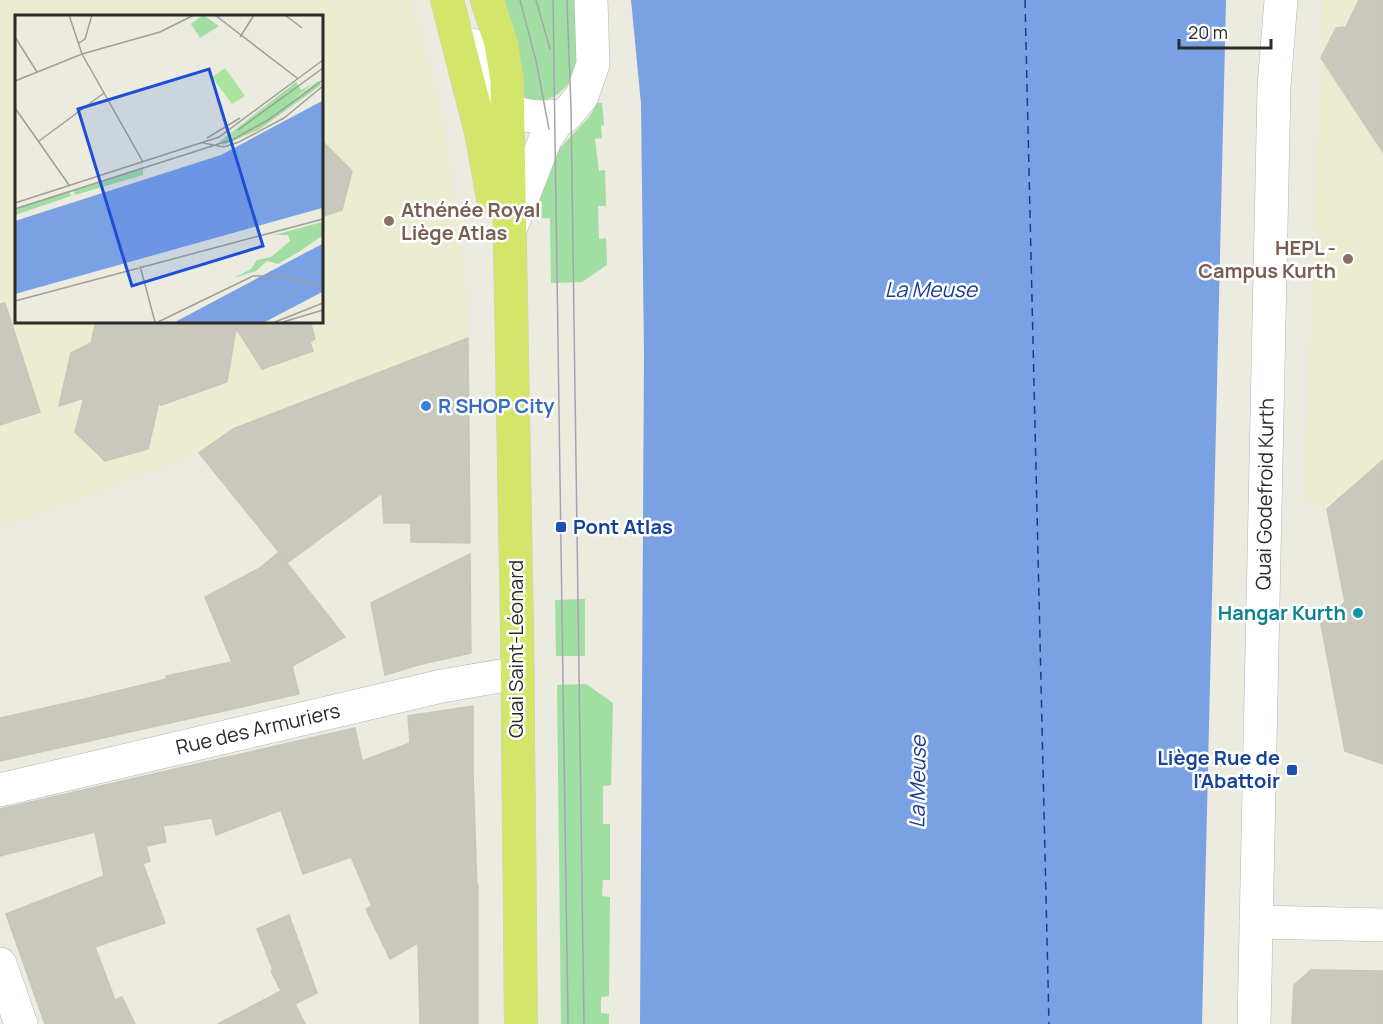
<svg xmlns="http://www.w3.org/2000/svg" width="1383" height="1024" viewBox="0 0 1383 1024" font-family="Manrope,sans-serif">
<rect width="100%" height="100%" fill="#ecebdf"/>
<!-- education -->
<g fill="#ebecd0" fill-rule="evenodd">
<path d="M0,0H411L443,121L465,277L468,338L233,429L199,453L0,528ZM16,16H321V321H16Z"/>
<polygon points="1323,0 1383,0 1383,460 1327,509 1304,500"/>
</g>
<!-- green -->
<g fill="#a0dea2">
<path d="M495,0H577C577,17 581,44 579,60C576,80 559,99 539,101C534,102 527,99 521,98Z"/>
<polygon points="597,103 602,103 604,125 601,126 602,138 595,139 599,171 605,170 606,206 598,206 599,239 606,238 607,265 582,282 551,283 550,218 533,219 533,209 557,151 590,116"/>
<polygon points="585,599 585,656 556,656 555,600"/>
<polygon points="586,684 613,703 611,785 603,786 603,824 610,824 610,880 603,880 602,896 610,897 609,996 601,997 601,1013 609,1014 609,1024 561,1024 557,685"/>
</g>
<!-- water -->
<polygon fill="#7ba1e5" points="631,0 1226,0 1202,1024 640,1024 644,356 641,104"/>
<g fill="none" stroke-linecap="round" stroke-linejoin="round">
<!-- ferry -->
<polyline stroke="#183b92" stroke-width="1.5" stroke-dasharray="8 6" stroke-linecap="butt" points="1025,0 1049,1024"/>
</g>
<!-- building -->
<g fill="#c8c8bd" stroke="#c7c7b9" stroke-width="1.5">
<polygon points="1359,0 1383,0 1383,152 1321,58 1336,28 1346,27"/>
<polygon points="321,140 352,171 342,210 321,217"/>
<polygon points="5,303 40,412 0,425 0,304"/>
<polygon points="96,321 310,321 315,339 310,342 313,351 262,369 236,328 227,382 161,405 159,402 148,449 105,461 75,432 84,398 59,406 71,353 91,343"/>
<polygon points="468,338 470,543 411,542 411,523 384,523 382,493 287,563 279,553 345,637 292,666 299,694 0,761 0,718 76,701 167,679 166,676 232,662 205,597 260,568 279,552 199,453 233,429"/>
<polygon points="1383,460 1383,764 1345,751 1321,624 1345,602 1327,509"/>
<polygon points="470,554 471,653 418,665 385,675 371,603"/>
<polygon points="473,706 473,773 477,887 478,886 478,1024 420,1024 418,943 390,959 366,909 372,906 351,857 303,874 281,810 216,835 212,818 163,826 166,842 146,846 150,861 143,864 165,923 95,947 115,1000 122,997 135,1024 45,1024 6,914 104,876 95,832 0,856 0,809 355,728 362,761 410,743 408,716"/>
<polygon points="289,915 317,993 295,1004 305,1024 218,1024 281,991 271,971 273,970 257,929"/>
<polygon points="1311,970 1383,971 1383,1024 1292,1024 1294,985"/>
</g>
<g fill="none" stroke-linecap="round" stroke-linejoin="round">
<defs>
<g id="minor">
<path d="M472,45C478,56 479,68 484,80C496,116 533,120 566,115"/>
<polyline points="511,227 546,137 557,122 566,115 582,96 593,64 591,0"/>
<polyline points="0,790 442,686 518,673"/>
<polyline points="1256,922 1383,925"/>
<polyline points="0,964 21,1024"/>
<polyline points="1254,1024 1274,87 1281,0"/>
</g>
<g id="major">
<polyline points="447,0 481,132 493,198"/>
<polyline points="487,0 501,43 507,80 517,630 521,1024"/>
</g>
</defs>
<!-- minor casing -->
<use href="#minor" stroke="#b5b2be" stroke-width="34"/>
<!-- major casing -->
<use href="#major" stroke="#ccc" stroke-width="34"/>
<!-- minor -->
<use href="#minor" stroke="#fff" stroke-width="33"/>
<!-- major -->
<use href="#major" stroke="#d4e66a" stroke-width="33"/>
<!-- tram -->
<g stroke="#a6a2b4" stroke-width="1.5">
<polyline points="520,0 536,61 549,129"/>
<polyline points="536,0 550,49"/>
<polyline points="553,0 568,1024"/>
<polyline points="567,0 571,109 584,1024"/>
</g>
</g>
<!-- markers -->
<g fill="#8d6e63" stroke="#fff" stroke-width="2">
<circle cx="389" cy="221" r="6"/>
<circle cx="1348" cy="259" r="6"/>
</g>
<circle fill="#3f7fe0" stroke="#fff" stroke-width="2" cx="426" cy="406" r="6"/>
<g fill="#1a4fb4" stroke="#fff" stroke-width="2">
<rect x="555" y="521" width="12" height="12" rx="3"/>
<rect x="1286" y="764" width="12" height="12" rx="3"/>
</g>
<circle fill="#0f9aa8" stroke="#fff" stroke-width="2" cx="1358" cy="613" r="6"/>
<g text-anchor="middle" stroke-width="5" stroke-linejoin="round" paint-order="stroke">
<!-- education labels -->
<g font-size="20" font-weight="bold" fill="#785e54" stroke="#fff" text-anchor="start">
<text x="401" y="217">Athénée Royal<tspan x="401" dy="23">Liège Atlas</tspan></text>
<text x="1336" y="255" text-anchor="end">HEPL -<tspan x="1336" dy="23">Campus Kurth</tspan></text>
</g>
<!-- shop labels -->
<g font-size="20" font-weight="bold" fill="#366cbe" stroke="#fff" text-anchor="start">
<text x="438" y="413">R SHOP City</text>
</g>
<!-- street labels -->
<g font-size="20" fill="#2b2b2b" stroke="#fff">
<text transform="translate(1265 494) rotate(-89)" y="7">Quai Godefroid Kurth</text>
<text transform="translate(516 649) rotate(-90)" y="7">Quai Saint-Léonard</text>
<text transform="translate(258 729) rotate(-13)" y="7">Rue des Armuriers</text>
</g>
<!-- transit labels -->
<g font-size="20" font-weight="bold" fill="#164399" stroke="#fff" text-anchor="start">
<text x="573" y="534">Pont Atlas</text>
<text x="1280" y="765" text-anchor="end">Liège Rue de<tspan x="1280" dy="23">l'Abattoir</tspan></text>
</g>
<!-- culture labels -->
<g font-size="20" font-weight="bold" fill="#0d838f" stroke="#fff" text-anchor="end">
<text x="1346" y="620">Hangar Kurth</text>
</g>
<!-- water labels -->
<g font-size="21" font-style="italic" fill="#183b92" stroke="#fff">
<text x="931" y="297">La Meuse</text>
<text transform="translate(918 782) rotate(-89)" y="7">La Meuse</text>
</g>
</g>
<!-- overview -->
<g transform="translate(15 15)">
<rect width="308" height="308" fill="#ecebdf"/>
<path d="M188,0L204,11L185,23L176,9ZM303,66L306,70L245,114L209,130L203,128L281,67L286,75L297,69L275,87ZM128,152V160L60,180L58,175ZM54,176L56,181L0,200V193ZM307,207V221L285,236L263,249L252,246L241,256L219,263L236,254L242,245L256,242L275,226L273,220H259Z" fill="#a0dea2"/>
<path d="M210,53L230,81L217,89L197,62Z" fill="#abe49d"/>
<path d="M307,86V193L0,279V206L206,140ZM307,229V277L250,307H160Z" fill="#7ba1e5"/>
<path fill="none" stroke="#7ba1e5" stroke-width="3" d="M0,263L236,185L308,157"/>
<path fill="none" stroke="#9f9e97" stroke-width="1.5" d="M54,0L67,39L128,147M200,0L282,63M270,0L287,13M0,22L22,57M225,22L239,0M64,28L70,24L77,0M0,66L67,39L145,17L179,0M0,93L54,170M223,115L308,53M192,123L225,103M24,126L89,78M188,128L209,132L224,127L269,103L308,71M0,188L204,122L308,45M0,194L219,124L253,105L308,65M125,251L140,307M0,286L308,204M143,307L238,261H265L308,271M260,307L308,288M268,307L308,295"/>
<path fill="#1d4ed8" fill-opacity="0.15" stroke="#1d4ed8" stroke-width="3" d="M194,54L248,231L117,271L63,94Z"/>
<rect width="308" height="308" fill="none" stroke="#2b2b2b" stroke-width="3"/>
</g>
<!-- scale -->
<path d="M1179 39v9h92v-9" fill="none" stroke="#2b2b2b" stroke-width="3"/>
<text x="1188" y="39" font-size="18" fill="#2b2b2b" stroke="#ffffff" stroke-width="4.5" paint-order="stroke">20 m</text>
</svg>
